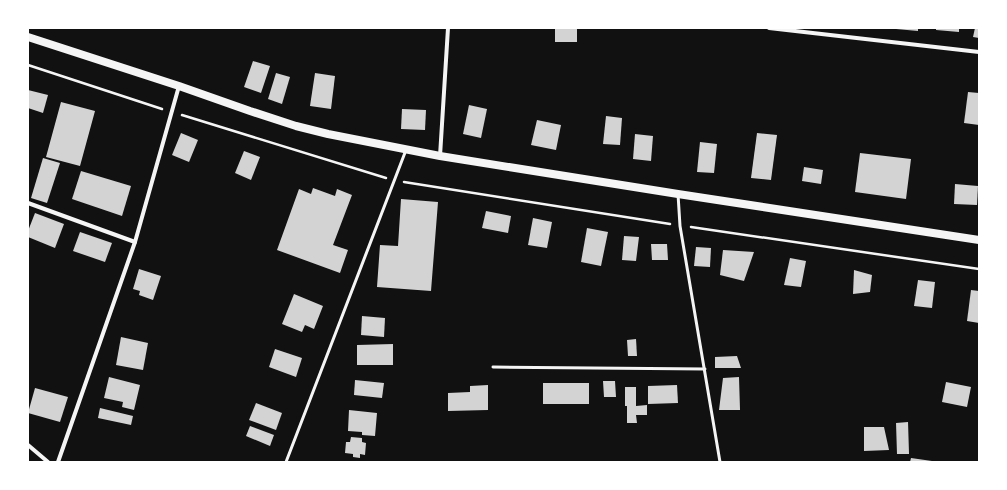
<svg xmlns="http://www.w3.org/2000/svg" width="1007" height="490" viewBox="0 0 1007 490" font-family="'IBM Plex Sans',sans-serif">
<rect width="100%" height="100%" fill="#111"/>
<!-- building -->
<g fill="#d3d3d3">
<rect x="555" y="28" width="22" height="14"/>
<polygon points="896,28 918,28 918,31 896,29"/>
<polygon points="936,28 959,28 959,32 936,30"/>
<polygon points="975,28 979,28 979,38 973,37"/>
<polygon points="253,61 270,66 261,93 244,87"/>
<polygon points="276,73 290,77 282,104 268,99"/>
<polygon points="315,73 335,76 331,109 310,106"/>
<polygon points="28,90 48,95 43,113 28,108"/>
<polygon points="968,92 979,93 979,125 964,123"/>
<polygon points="61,102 95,111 80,166 46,157"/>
<polygon points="469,105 487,109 481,138 463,134"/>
<polygon points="402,109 426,110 425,130 401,129"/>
<polygon points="606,116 622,118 620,145 603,144"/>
<polygon points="537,120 561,125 556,150 531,145"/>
<polygon points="181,133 198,140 189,162 172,155"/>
<polygon points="757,133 777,135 771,180 751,178"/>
<polygon points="635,134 653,136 651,161 633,159"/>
<polygon points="700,142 717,144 714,173 697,172"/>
<polygon points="244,151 260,157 251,180 235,173"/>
<polygon points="860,153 911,159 906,199 855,192"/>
<polygon points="43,158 60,163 47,203 31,198"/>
<polygon points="804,167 823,170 821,184 802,181"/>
<polygon points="81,171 131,186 122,216 72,199"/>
<polygon points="955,184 978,186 977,205 954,204"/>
<polygon points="313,188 335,196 337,189 352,195 333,245 348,250 340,273 277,250 299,189 311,194"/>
<polygon points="401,199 438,202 431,291 377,287 380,245 398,246"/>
<polygon points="486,211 511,216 508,233 482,228"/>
<polygon points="35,213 64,224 55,248 28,237 28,231"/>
<polygon points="533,218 552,222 547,248 528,245"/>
<polygon points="587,228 608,232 601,266 581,262"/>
<polygon points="80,232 112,243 105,262 73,251"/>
<polygon points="624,236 639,237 636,261 622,260"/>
<polygon points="651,244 667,244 668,260 652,260"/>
<polygon points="696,247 711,248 710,267 694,266"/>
<polygon points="723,250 754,252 744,281 720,275"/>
<polygon points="790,258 806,261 801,287 784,285"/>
<polygon points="139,269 161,276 153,300 139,295 140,291 133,289"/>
<polygon points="854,270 872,275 870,292 853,294"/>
<polygon points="918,280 935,282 932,308 914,306"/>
<polygon points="971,290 979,291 979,323 967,321"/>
<polygon points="294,294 323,306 314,329 305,325 302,332 282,324"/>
<polygon points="362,316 385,318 384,337 361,335"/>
<polygon points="121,337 148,343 143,370 116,365"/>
<polygon points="636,339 637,356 628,356 627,340"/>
<polygon points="393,344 393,365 357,365 357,345"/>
<polygon points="275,349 302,358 296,377 269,367"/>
<polygon points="737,356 741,368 715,368 715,357"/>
<polygon points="109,377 140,385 134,410 122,407 123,402 104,398"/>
<polygon points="739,377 740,410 719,410 723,378"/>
<polygon points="355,380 384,383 382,398 354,395"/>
<polygon points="603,381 615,381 616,397 604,397"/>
<polygon points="946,382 971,387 967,407 942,402"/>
<rect x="543" y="383" width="46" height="21"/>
<polygon points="488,385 488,410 448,411 448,393 470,392 470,386"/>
<polygon points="677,385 678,403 648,404 648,386"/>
<polygon points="625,387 636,387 636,406 647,405 647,415 636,415 637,423 627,423 627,406 625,406"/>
<polygon points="35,388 68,397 60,422 28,413"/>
<polygon points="256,403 282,413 276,430 249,420"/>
<polygon points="100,408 133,416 131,425 98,418"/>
<polygon points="349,410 377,413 375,436 362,435 362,432 348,431"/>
<polygon points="908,422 909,454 897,454 896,423"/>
<polygon points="250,426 274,435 270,446 246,436"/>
<polygon points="864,427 884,427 889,450 864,451"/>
<polygon points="351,437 362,438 362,442 366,443 365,455 360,454 360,458 353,457 353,454 345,453 346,442 350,442"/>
<polygon points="911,458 932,461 932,462 910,462"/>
</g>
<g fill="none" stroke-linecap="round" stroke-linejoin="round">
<!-- path -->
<g stroke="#f5f5f5" stroke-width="2.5">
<polyline points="28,65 162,109"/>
<polyline points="182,115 386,178"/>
<polyline points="404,182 670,224"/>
<polyline points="691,227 979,269"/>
</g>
<!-- service -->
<g stroke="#f5f5f5" stroke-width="3">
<polyline points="678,194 680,226 720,462"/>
<polyline points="493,367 705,369"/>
<polyline points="286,462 406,150"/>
</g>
<!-- minor -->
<g stroke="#f5f5f5" stroke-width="4">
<polyline points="769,28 979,52"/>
<polyline points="440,156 448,28"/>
<polyline points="28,203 135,242"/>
<polyline points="28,445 48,462"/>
<polyline points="58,462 135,242 179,86"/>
</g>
<!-- secondary -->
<polyline stroke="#f5f5f5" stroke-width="8" points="28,37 179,86 250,111 296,126 328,134 440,156 678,194 979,240"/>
</g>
<!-- border -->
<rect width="1007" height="490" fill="none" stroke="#ffffff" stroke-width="58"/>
</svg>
